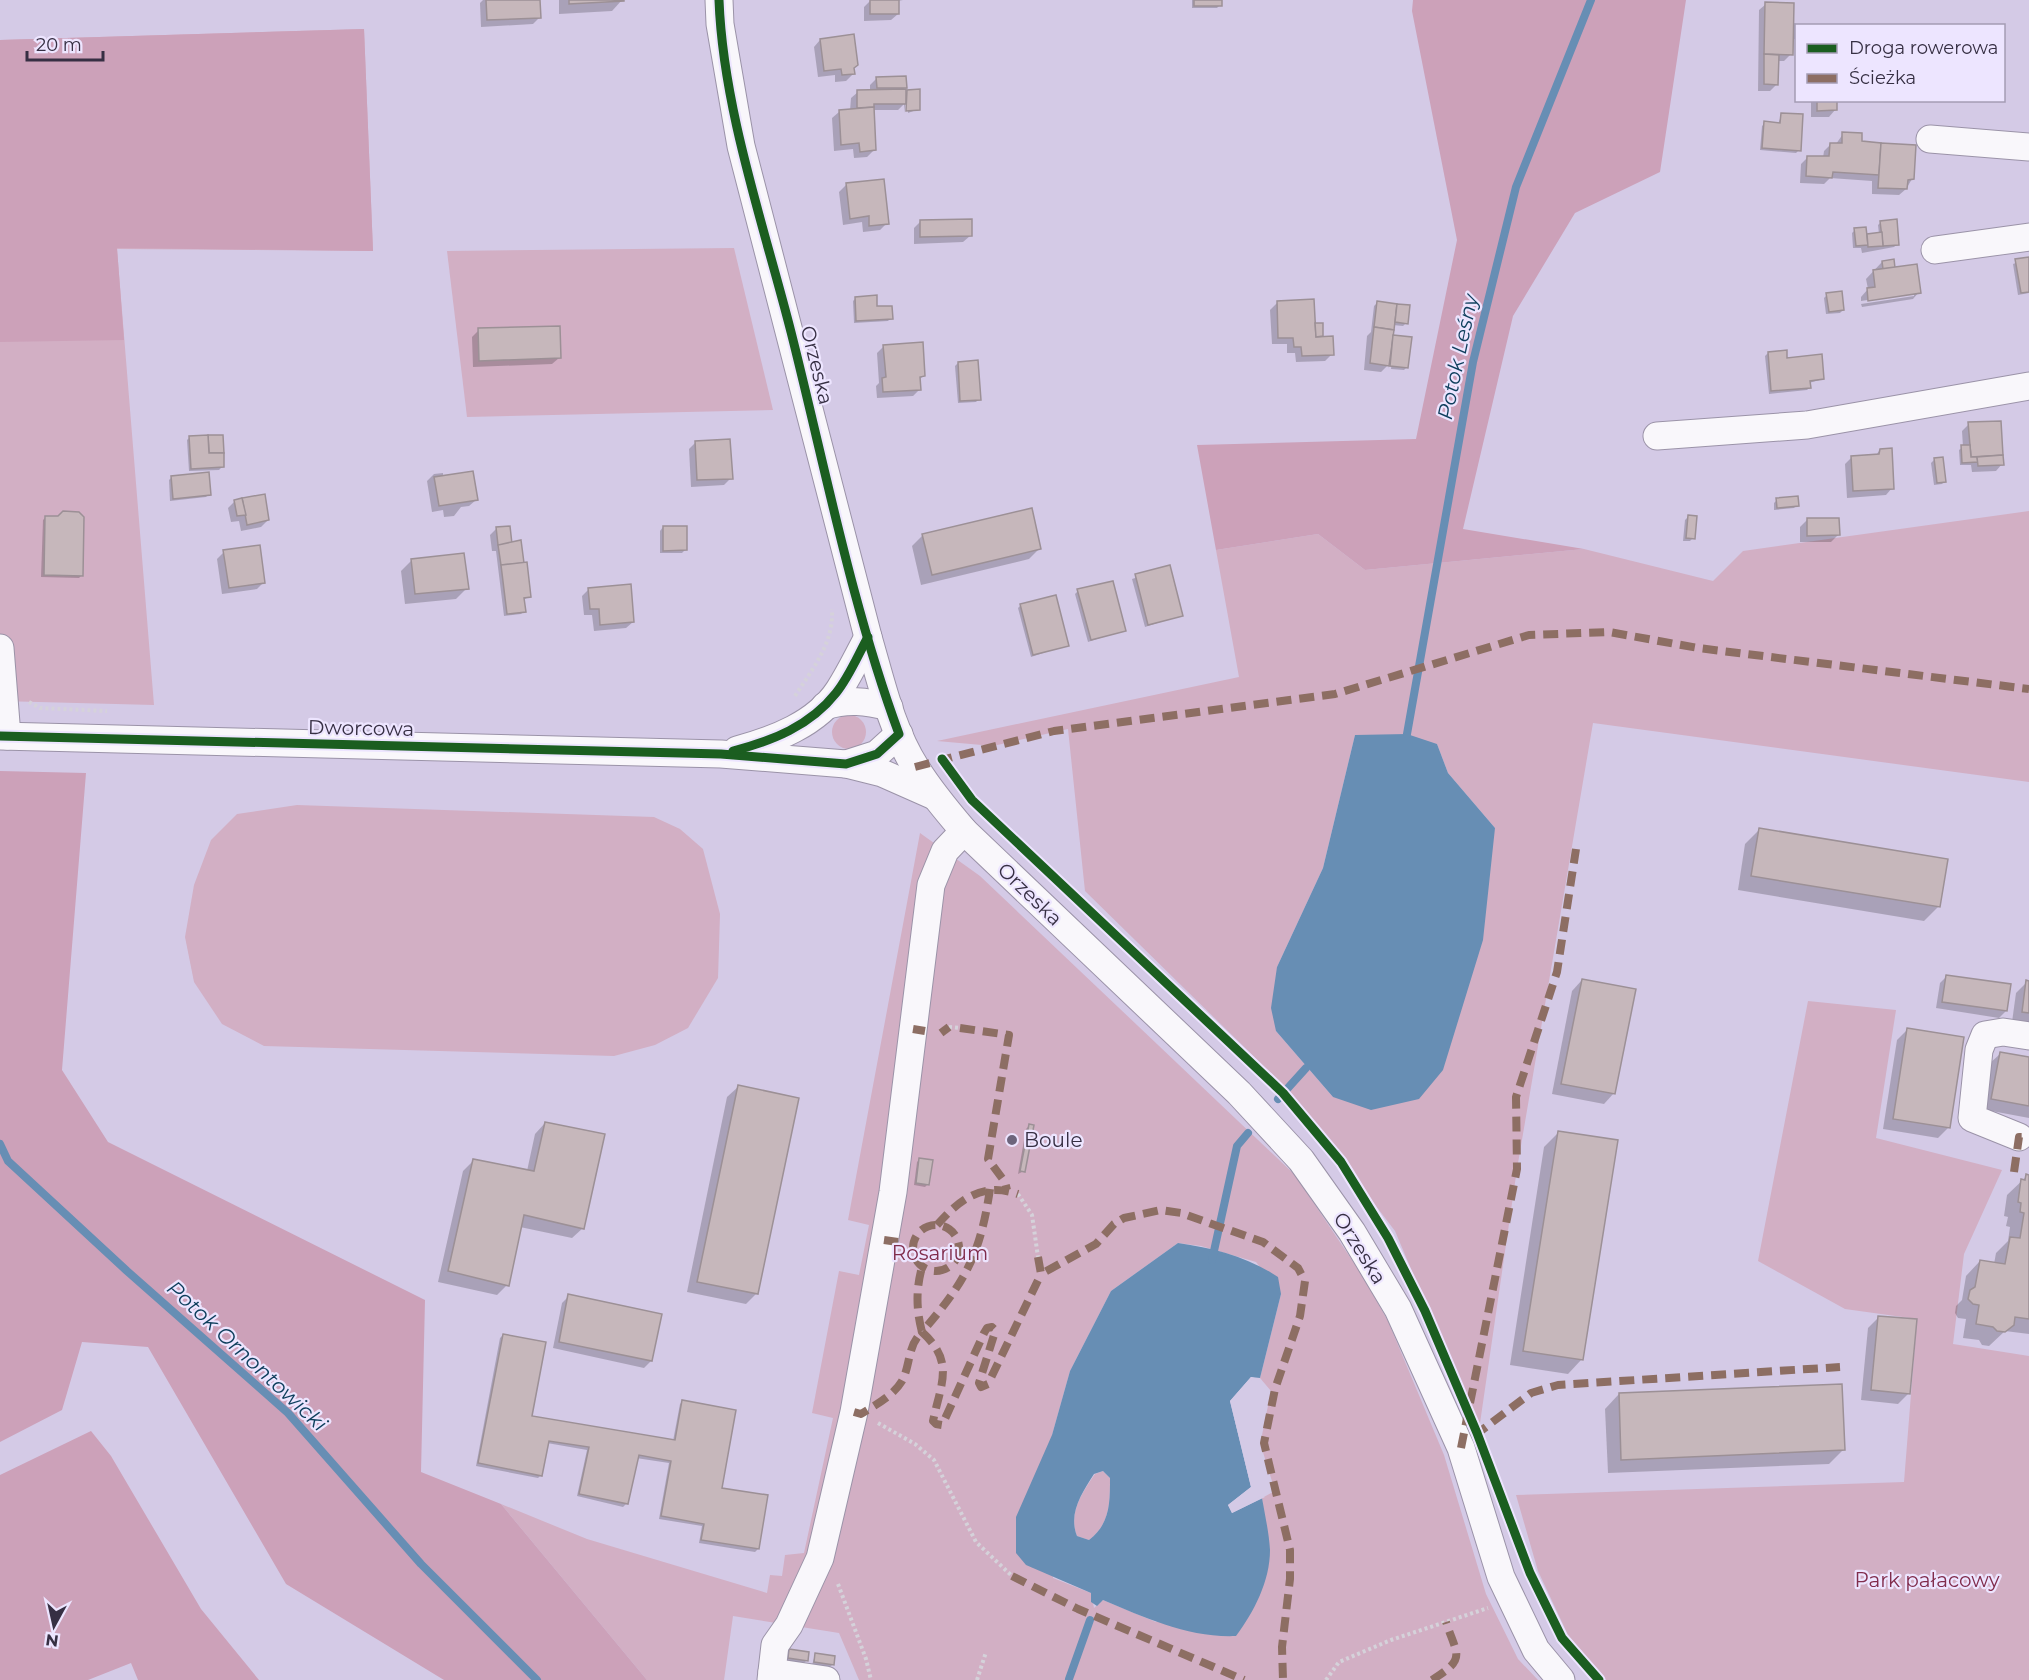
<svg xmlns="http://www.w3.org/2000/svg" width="2029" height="1680" viewBox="0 0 2029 1680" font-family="Montserrat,sans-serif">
<rect width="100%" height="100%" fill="#d4cae6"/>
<!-- green -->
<g fill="#d2afc4" fill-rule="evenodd">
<polygon points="364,29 373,251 117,249 154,705 0,701 0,40"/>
<polygon points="734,248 773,410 467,417 447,251"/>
<path d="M2029,511V782L1593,723L1517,1169L1479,1430L1395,1231L1287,1089L1085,891L1068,729L993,746L937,741L1239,677L1216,550L1318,534L1365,570L1584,549L1713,581L1743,551ZM1355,735L1437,744L1448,773L1495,828L1333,1097L1276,1031L1277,967L1323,868Z"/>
<circle cx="849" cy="732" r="17"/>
<polygon points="297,805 654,817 680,829 703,849 720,914 718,978 688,1028 655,1045 614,1056 264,1046 222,1024 194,982 185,937 194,885 211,840 237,814"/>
<path d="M920,833L980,876L1295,1175L1362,1275L1388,1321L1444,1455L1486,1594L1518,1659L1538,1680H859L839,1633L733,1616L724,1680H647L501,1504L587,1539L767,1593L770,1575L782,1576L785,1555L804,1553L833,1418L812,1413L839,1271L859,1275L869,1225L848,1220ZM1178,1243L1201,1246L1256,1262L1281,1294L1260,1378L1271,1391L1262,1435V1449L1275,1491L1262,1498L1268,1568L1156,1622L1103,1600L1094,1608L1091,1593L1053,1578L1052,1435L1070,1371L1111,1291Z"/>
<polygon points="1808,1001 1896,1010 1876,1138 2002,1170 1964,1254 1953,1344 2029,1356 2029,1680 1606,1680 1568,1635 1538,1571 1516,1495 1904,1482 1917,1319 1845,1309 1758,1261"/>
<path d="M1103,1471L1110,1478C1110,1503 1110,1524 1089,1540L1077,1536C1068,1513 1082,1493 1095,1474Z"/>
</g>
<!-- forest -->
<g fill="#cca1b9">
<polygon points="1413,0 1686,0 1660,172 1575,213 1513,316 1463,529 1584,549 1365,570 1318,534 1216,550 1197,445 1416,439 1457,240 1412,11"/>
<polygon points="364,29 373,251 117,248 124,340 0,342 0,40"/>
<polygon points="0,771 86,773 62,1070 108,1142 425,1300 421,1472 501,1504 647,1680 444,1680 286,1584 148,1347 82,1342 62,1410 0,1442"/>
<polygon points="91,1431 111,1456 201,1609 259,1680 138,1680 131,1663 88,1680 0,1680 0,1475"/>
</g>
<!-- water -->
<g fill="#678eb4" fill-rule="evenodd">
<polygon points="1407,734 1437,744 1448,773 1495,828 1483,940 1443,1070 1419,1099 1371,1110 1333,1097 1276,1031 1271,1008 1277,967 1323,868 1355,735"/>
<path d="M1178,1243C1214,1248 1248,1257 1278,1277L1281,1294L1260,1378L1251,1377L1230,1401L1251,1487L1228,1505L1232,1513L1262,1498C1265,1515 1269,1533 1270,1550C1270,1581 1254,1612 1236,1636C1189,1638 1146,1618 1103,1600L1097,1606L1091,1602V1593L1026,1565L1016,1553V1517L1052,1435L1070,1371L1111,1291ZM1103,1471L1110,1478C1110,1503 1110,1524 1089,1540L1077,1536C1068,1513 1082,1493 1094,1474Z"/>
</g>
<!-- pier -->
<polygon fill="#d4cae6" points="1251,1377 1262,1380 1252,1380 1234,1402 1254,1487 1232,1506 1234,1509 1261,1496 1265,1497 1232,1513 1228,1505 1251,1487 1230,1401"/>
<!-- shadow -->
<g fill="#0003">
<polygon points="483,0 539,0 539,18 533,24 481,27 480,3"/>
<polygon points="559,0 622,0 612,11 559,14"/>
<polygon points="871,0 903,0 898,1 898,14 891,20 864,21 864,7"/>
<polygon points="1192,0 1220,0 1220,5 1217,8 1192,8"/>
<polygon points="1766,4 1792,26 1794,23 1801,26 1796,26 1796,39 1792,39 1791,54 1784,61 1777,61 1777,84 1770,91 1758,91 1759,10"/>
<polygon points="820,40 853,68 853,74 846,81 835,82 835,75 818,77 814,47"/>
<polygon points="877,78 905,87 902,91 905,93 907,91 919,109 908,113 908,100 905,104 905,113 904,104 898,110 873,110 874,150 867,157 854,158 853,149 834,151 832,118 839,112 850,111 851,98 858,92 870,91 870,85"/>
<polygon points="1811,100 1835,100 1835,110 1829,117 1811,117"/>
<polygon points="1782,114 1799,150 1796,153 1760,150 1762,126 1765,123 1778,124"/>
<polygon points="1843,134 1912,179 1906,189 1899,195 1872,194 1872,181 1830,178 1824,184 1800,183 1801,164 1808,157 1823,158 1824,151 1831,144 1836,144"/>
<polygon points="846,185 887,223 880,230 863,232 862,222 843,225 839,192"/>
<polygon points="921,221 970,236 963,242 914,244 914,228"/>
<polygon points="1881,222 1897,244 1894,247 1862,253 1861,248 1853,248 1852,233 1855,230 1866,235 1879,234 1878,225"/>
<polygon points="2029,258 2029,293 2018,295 2013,264"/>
<polygon points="1882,262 1919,292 1913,299 1862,307 1861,304 1914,296 1914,293 1861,301 1861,297 1868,289 1866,279"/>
<polygon points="1827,295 1843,310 1840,313 1826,314 1824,298"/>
<polygon points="856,298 876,308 891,318 888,321 854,323 853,301"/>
<polygon points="1277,303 1314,325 1321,324 1322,338 1332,354 1325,361 1296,362 1295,353 1287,353 1287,344 1272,344 1270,310"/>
<polygon points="1377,303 1408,307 1406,323 1403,326 1393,325 1388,369 1388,365 1381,372 1364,370 1367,336 1371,332 1374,306"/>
<polygon points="479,330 559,358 552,364 473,367 472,337"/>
<polygon points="1394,338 1407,367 1404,370 1391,369"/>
<polygon points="884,346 923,376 919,380 920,389 913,396 877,398 876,386 879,383 877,353"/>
<polygon points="1768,353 1786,360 1823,379 1809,383 1810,387 1807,390 1769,394 1765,356"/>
<polygon points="958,363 979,399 976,402 958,403 955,366"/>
<polygon points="2000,422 2002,464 1996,471 1972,472 1971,465 1960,465 1959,450 1963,447 1962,431 1969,424"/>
<polygon points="190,437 222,467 219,470 189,471 187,440"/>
<polygon points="695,443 731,478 724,485 691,487 689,449"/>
<polygon points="1880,450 1892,488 1886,495 1847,498 1845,464 1852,457 1875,456"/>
<polygon points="1934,460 1945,481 1942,484 1934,485 1931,463"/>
<polygon points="443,473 443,477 476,500 469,506 461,507 454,516 444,517 443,510 432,512 427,481 434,474"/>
<polygon points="172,477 209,494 206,497 170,501 169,480"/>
<polygon points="1777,500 1797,505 1794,508 1774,510 1774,503"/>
<polygon points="235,501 268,520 261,527 241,531 239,521 231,522 228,508"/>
<polygon points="46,517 82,575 79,578 41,577 43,520"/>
<polygon points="1688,517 1693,538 1690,541 1683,541 1685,520"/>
<polygon points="1807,520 1838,535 1831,542 1800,542 1800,527"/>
<polygon points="663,527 685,550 682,553 660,553 660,531"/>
<polygon points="497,528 510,544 530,596 523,600 524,611 521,614 504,616 496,551 492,551 490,535"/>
<polygon points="923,535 1039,549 1029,559 921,585 912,546"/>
<polygon points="224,552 264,582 257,589 222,594 217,559"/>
<polygon points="412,560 467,588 456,599 405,604 401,571"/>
<polygon points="1169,567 1182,615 1145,627 1132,579"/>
<polygon points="589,589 633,622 626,628 594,631 592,615 584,615 582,596"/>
<polygon points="1078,591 1124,630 1088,642 1075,594"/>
<polygon points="1021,605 1067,645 1031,657 1018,608"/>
<polygon points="1760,829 1946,860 1938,907 1924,921 1738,890 1745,844"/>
<polygon points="1947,976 2006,1011 1999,1018 1936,1008 1940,983"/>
<polygon points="1582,980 1614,1093 1604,1104 1552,1094 1572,991"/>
<polygon points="2027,982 2029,982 2029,1025 2012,1022 2016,993"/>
<polygon points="1907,1030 1949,1127 1938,1138 1883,1129 1897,1040"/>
<polygon points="2000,1054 2029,1059 2029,1118 1981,1109 1989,1064"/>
<polygon points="738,1087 757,1293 746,1304 687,1292 727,1097"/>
<polygon points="545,1123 583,1228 572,1238 520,1227 507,1285 497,1295 438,1282 463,1171 474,1160 527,1171 535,1134"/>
<polygon points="1029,1126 1024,1171 1018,1174 1026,1129"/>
<polygon points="1558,1133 1582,1359 1568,1374 1510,1365 1544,1147"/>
<polygon points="920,1159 928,1184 925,1187 914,1185 917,1162"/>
<polygon points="2027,1176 2029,1176 2029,1334 2005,1331 1989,1346 1982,1345 1979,1340 1963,1338 1966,1319 1958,1318 1955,1313 1956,1306 1962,1300 1966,1276 1980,1261 1994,1264 1996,1253 2008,1241 2010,1227 2006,1226 2008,1217 2004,1216 2007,1195"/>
<polygon points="569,1296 651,1361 644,1368 553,1348 562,1303"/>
<polygon points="1879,1317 1909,1393 1898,1404 1861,1400 1868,1328"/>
<polygon points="503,1335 530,1417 673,1441 680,1404 683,1401 720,1489 758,1549 755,1552 699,1543 702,1526 659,1519 669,1463 636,1458 626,1504 623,1507 577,1496 587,1450 547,1443 541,1475 538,1478 476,1466 500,1338"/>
<polygon points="1619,1394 1843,1450 1829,1464 1608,1473 1605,1409"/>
<polygon points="790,1650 807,1660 804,1663 786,1661"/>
<polygon points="815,1655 833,1664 830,1667 812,1665"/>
</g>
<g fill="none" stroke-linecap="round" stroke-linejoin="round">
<!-- stream -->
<g stroke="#678eb4" stroke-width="8">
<polyline points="1407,734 1473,362 1516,187 1591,0"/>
<polyline points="1278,1099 1306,1068"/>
<polyline points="0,1144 8,1161 127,1271 288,1413 421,1564 537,1680"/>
<polyline points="1212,1260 1237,1146 1248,1133"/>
<polyline points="1069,1679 1090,1620"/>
</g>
</g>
<!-- building -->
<g fill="#c6b7bb" stroke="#9c9096" stroke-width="1.5">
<polygon points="486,0 540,0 541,18 487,20"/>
<polygon points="569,0 624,0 624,1 569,4"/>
<rect x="870" y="0" width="29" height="14"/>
<rect x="1194" y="0" width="28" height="6"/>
<polygon points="1765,2 1794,3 1793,55 1764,54"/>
<polygon points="854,34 858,65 854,68 855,74 842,75 841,69 824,71 820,39"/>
<polygon points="1764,54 1779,55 1778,85 1764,84"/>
<polygon points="906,76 907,88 877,88 876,77"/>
<polygon points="906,89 906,104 874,104 874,107 857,108 857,90"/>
<polygon points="920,89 920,110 906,111 907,90"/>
<polygon points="1817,100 1837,100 1837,110 1817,111"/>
<polygon points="874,107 876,150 860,152 859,143 841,145 839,110"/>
<polygon points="1781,113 1803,114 1801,151 1762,148 1764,121 1780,123"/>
<polygon points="1842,132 1862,133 1862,141 1881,143 1879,175 1833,172 1832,178 1806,176 1807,156 1829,156 1830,143 1842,143"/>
<polygon points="1881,143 1916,145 1914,179 1908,180 1907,189 1878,188"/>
<polygon points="884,179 889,224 869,226 869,216 850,219 846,183"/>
<polygon points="972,219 972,236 920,237 920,220"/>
<polygon points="1897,219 1899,245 1883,246 1880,221"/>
<polygon points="1866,227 1868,245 1856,246 1854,228"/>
<polygon points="1882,232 1883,246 1868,247 1867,234"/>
<polygon points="2029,257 2029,292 2021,293 2015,259"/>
<polygon points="1894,259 1895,268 1883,269 1882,261"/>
<polygon points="1917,264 1921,293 1868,301 1867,288 1875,287 1873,270"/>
<polygon points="1842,291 1844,310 1829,312 1826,293"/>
<polygon points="877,295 877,306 892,306 893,319 856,321 855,297"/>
<polygon points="1314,299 1316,337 1333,336 1334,355 1302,356 1301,347 1294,347 1293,338 1278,338 1277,301"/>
<polygon points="1377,301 1397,304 1394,330 1374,327"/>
<polygon points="1397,304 1410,305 1408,324 1395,322"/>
<polygon points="1315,323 1323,323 1323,336 1316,337"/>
<polygon points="560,326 561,358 479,361 478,328"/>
<polygon points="1374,327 1394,330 1389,366 1370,363"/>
<polygon points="1393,335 1412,337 1408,368 1390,366"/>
<polygon points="923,342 925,376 920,377 921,390 883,392 882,378 886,377 883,345"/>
<polygon points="1787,350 1787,358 1822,354 1824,379 1810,381 1811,388 1771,391 1768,352"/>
<polygon points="978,360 981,400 960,401 958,362"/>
<polygon points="2001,421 2003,455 1971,457 1968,422"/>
<polygon points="208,435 223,435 224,453 209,453"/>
<polygon points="208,435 209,453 224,453 224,467 191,469 189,436"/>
<polygon points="730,439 733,479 697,480 695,441"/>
<polygon points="1961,445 1970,445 1971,457 1977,457 1978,462 1962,463"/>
<polygon points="1892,448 1894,489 1853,491 1851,456 1879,454 1880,449"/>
<polygon points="2003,455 2004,465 1978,466 1977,457"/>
<polygon points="1943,457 1946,482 1937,483 1934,458"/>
<polygon points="473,471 478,500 439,506 434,477"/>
<polygon points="209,472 211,495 173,499 171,476"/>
<polygon points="265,494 269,520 247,525 242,498"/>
<polygon points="1798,496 1799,506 1777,508 1776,498"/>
<polygon points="242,498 246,515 237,516 234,500"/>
<polygon points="1032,508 1041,549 932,575 922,534"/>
<polygon points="63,511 79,512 84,517 83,576 44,575 45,516 58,516"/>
<polygon points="1688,515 1697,516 1695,539 1686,538"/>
<polygon points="1807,518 1839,518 1840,535 1807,536"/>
<polygon points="510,526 512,544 498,545 496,527"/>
<polygon points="663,526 687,526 687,550 663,551"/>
<polygon points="521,540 524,563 501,565 498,545"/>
<polygon points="260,545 265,583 229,588 223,550"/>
<polygon points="464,553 469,589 415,594 411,559"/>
<polygon points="527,562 531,597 524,598 526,612 507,614 501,565"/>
<polygon points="1170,565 1183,616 1148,625 1135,574"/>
<polygon points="1113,581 1126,631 1091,640 1077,589"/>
<polygon points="631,584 634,622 600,625 599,609 590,609 588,588"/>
<polygon points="1056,595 1069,646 1033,655 1020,604"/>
<polygon points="1759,828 1948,859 1940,907 1751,876"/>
<polygon points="1946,975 2011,984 2007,1011 1942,1002"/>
<polygon points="1582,979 1636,989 1615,1094 1561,1084"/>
<polygon points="2026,980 2029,981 2029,1013 2022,1012"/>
<polygon points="1907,1028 1964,1037 1950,1128 1893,1119"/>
<polygon points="2000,1052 2029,1057 2029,1106 1991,1099"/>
<polygon points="738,1085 799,1098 758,1294 697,1282"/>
<polygon points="545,1122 605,1134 584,1229 524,1215 509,1286 448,1271 473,1159 534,1171"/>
<polygon points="1029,1124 1034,1125 1025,1172 1020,1171"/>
<polygon points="1558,1131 1618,1140 1583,1360 1523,1351"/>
<polygon points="919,1158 933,1160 929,1185 916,1183"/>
<polygon points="2026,1174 2029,1175 2029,1319 2015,1317 2014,1325 2005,1332 1997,1331 1993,1327 1976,1324 1979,1305 1973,1304 1968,1299 1970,1290 1975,1287 1980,1260 2005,1264 2010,1237 2020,1238 2024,1213 2020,1212 2021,1203 2018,1202 2021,1179 2025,1180"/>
<polygon points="568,1294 662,1314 652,1361 559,1342"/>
<polygon points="1878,1316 1917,1319 1910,1394 1871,1390"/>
<polygon points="503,1334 546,1342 532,1416 675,1440 682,1400 736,1410 722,1488 768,1495 759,1549 701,1540 704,1524 661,1516 671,1461 639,1455 628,1504 579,1494 589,1447 549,1441 542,1476 478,1463"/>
<polygon points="1842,1384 1845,1450 1621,1460 1619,1393"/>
<polygon points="789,1649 809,1652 808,1661 788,1658"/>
<polygon points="815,1653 835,1656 834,1665 814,1662"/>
</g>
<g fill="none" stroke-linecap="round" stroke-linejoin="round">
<defs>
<g id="minor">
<path d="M719,0L720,24L741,146L868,637C881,681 891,729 916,768C930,791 947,811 964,831L1239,1093L1301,1160L1352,1232L1398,1309L1461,1448L1501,1577L1536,1650L1561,1680"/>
<polyline points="1930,139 2029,147"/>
<polyline points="1935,250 2029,237"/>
<polyline points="1657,436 1807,425 2029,386"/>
<polyline points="0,648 7,736"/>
<path d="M825,706C847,699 866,701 889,707"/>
<polyline points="0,736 721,754 846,764 882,773 934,796"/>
<path d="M737,750C774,740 817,724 839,690C850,673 859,654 868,637"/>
<polyline points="846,764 877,754 899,734"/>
<polyline points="2019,1137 1972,1118 1979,1050 1985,1035 2003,1032 2029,1036"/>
<polyline points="772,1672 826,1680"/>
<polyline points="771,1680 775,1645 789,1625 820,1558 854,1412 893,1192 931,885 945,851 964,831"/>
</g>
</defs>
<!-- minor casing -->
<use href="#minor" stroke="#9b93a8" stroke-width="29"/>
<!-- path -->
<g stroke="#d5d2da" stroke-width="4" stroke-dasharray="3 3" stroke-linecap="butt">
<path d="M795,696C813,668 834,643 832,609"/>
<polyline points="29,702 40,708 107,711"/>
<polyline points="949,1027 960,1028"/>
<polyline points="1018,1194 1032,1215 1038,1257"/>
<polyline points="878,1423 915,1444 934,1460 976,1542 1012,1576"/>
<polyline points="838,1584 866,1659 871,1680"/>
<polyline points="977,1680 986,1652"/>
<polyline points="1326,1680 1339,1662 1391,1640 1488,1608"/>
</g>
<!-- minor -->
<use href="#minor" stroke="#f9f7fb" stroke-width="27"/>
<!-- quiet -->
<g stroke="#8d6e63" stroke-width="8" stroke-dasharray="15 8" stroke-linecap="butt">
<polyline points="915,767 1054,731 1335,694 1529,635 1609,632 1698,648 2029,689"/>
<polyline points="960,1028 1009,1035 988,1159 1005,1182 1007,1190"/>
<polyline points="913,1029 925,1031"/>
<polyline points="941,1033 949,1027"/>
<polyline points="2014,1172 2019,1137 2029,1137"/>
<path d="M990,1189C980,1256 965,1282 922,1332C955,1362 941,1383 933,1421L936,1424L942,1425L944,1421L984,1333L987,1328L992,1327L995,1330L994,1335L979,1383L981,1387L988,1384L1041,1274"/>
<path d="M937,1225C960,1199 982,1182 1018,1194"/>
<circle cx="936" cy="1248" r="23"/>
<polyline points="884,1240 898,1242"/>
<polyline points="1038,1257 1041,1274 1096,1244 1114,1224 1124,1218 1161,1210 1181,1213 1263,1242 1298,1268 1305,1281 1300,1316 1275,1389 1264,1443 1290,1550 1290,1579 1282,1647 1283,1680"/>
<path d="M854,1412L861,1414C875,1405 893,1396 902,1381C911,1364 907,1346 922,1332C916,1309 916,1289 922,1267"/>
<polyline points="1474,1436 1531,1393 1558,1385 1840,1367"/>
<polyline points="1461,1448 1517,1169 1516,1097 1557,972 1576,849"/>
<polyline points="1012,1576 1078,1609 1244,1680"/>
<path d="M1432,1680C1466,1658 1458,1658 1446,1622"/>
</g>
<defs>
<g id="cycleway">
<path d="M0,736L721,754L846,764L877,754L899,734C851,604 825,466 791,332C764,226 723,109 719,0"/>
<path d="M733,751C772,741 810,726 836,693C849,677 858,655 868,637"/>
<polyline points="942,759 972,800 1283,1093 1341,1162 1388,1238 1425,1311 1477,1433 1530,1573 1562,1638 1599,1680"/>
</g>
</defs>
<!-- cycleway casing -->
<use href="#cycleway" stroke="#ede5ff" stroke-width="13"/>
<!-- cycleway -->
<use href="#cycleway" stroke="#1b5e20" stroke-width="9"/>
</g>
<!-- markers -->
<circle fill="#6d657c" stroke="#ede5ff" stroke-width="2" cx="1012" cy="1140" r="6"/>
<g text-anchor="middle" stroke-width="4.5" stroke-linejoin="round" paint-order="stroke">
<!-- street labels -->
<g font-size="20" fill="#362f43" stroke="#ede5ff">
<text transform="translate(817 365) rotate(76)" y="7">Orzeska</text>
<text transform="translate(361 728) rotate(1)" y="7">Dworcowa</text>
<text transform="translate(1030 894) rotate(44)" y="7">Orzeska</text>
<text transform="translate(1360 1248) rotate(58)" y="7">Orzeska</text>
</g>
<!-- poi labels -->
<g font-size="20" fill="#362f43" stroke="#ede5ff" text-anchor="start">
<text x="1024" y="1147">Boule</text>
</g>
<!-- park labels -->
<g font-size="20" fill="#802c4c" stroke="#ede5ff">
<text x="940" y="1260">Rosarium</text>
<text x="1927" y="1587">Park pałacowy</text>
</g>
<!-- water labels -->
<g font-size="21" font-style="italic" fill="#0d3e5c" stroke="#ede5ff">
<text transform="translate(1458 357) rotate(-78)" y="7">Potok Leśny</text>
<text transform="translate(247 1356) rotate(43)" y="7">Potok Ornontowicki</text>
</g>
</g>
<!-- legend -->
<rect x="1795" y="24" width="210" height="78" fill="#ede5ff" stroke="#a49cb4" stroke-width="1.5"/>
<rect x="1807" y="44" width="30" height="9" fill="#1b5e20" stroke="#a49cb4" stroke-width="1.5"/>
<text x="1849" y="54" font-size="18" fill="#362f43">Droga rowerowa</text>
<rect x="1807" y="74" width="30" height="9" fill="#8d6e63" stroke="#a49cb4" stroke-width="1.5"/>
<text x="1849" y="84" font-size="18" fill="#362f43">Ścieżka</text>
<!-- north arrow -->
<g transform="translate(54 1626) rotate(188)" stroke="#ede5ff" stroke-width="4.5" paint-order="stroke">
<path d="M0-4.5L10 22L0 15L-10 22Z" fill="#362f43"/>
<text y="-9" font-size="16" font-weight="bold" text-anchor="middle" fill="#362f43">N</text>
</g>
<!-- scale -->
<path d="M27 51v9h76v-9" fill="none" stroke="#362f43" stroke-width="3"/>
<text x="36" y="51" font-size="18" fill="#362f43" stroke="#ede5ff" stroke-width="4.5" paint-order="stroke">20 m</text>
</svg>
